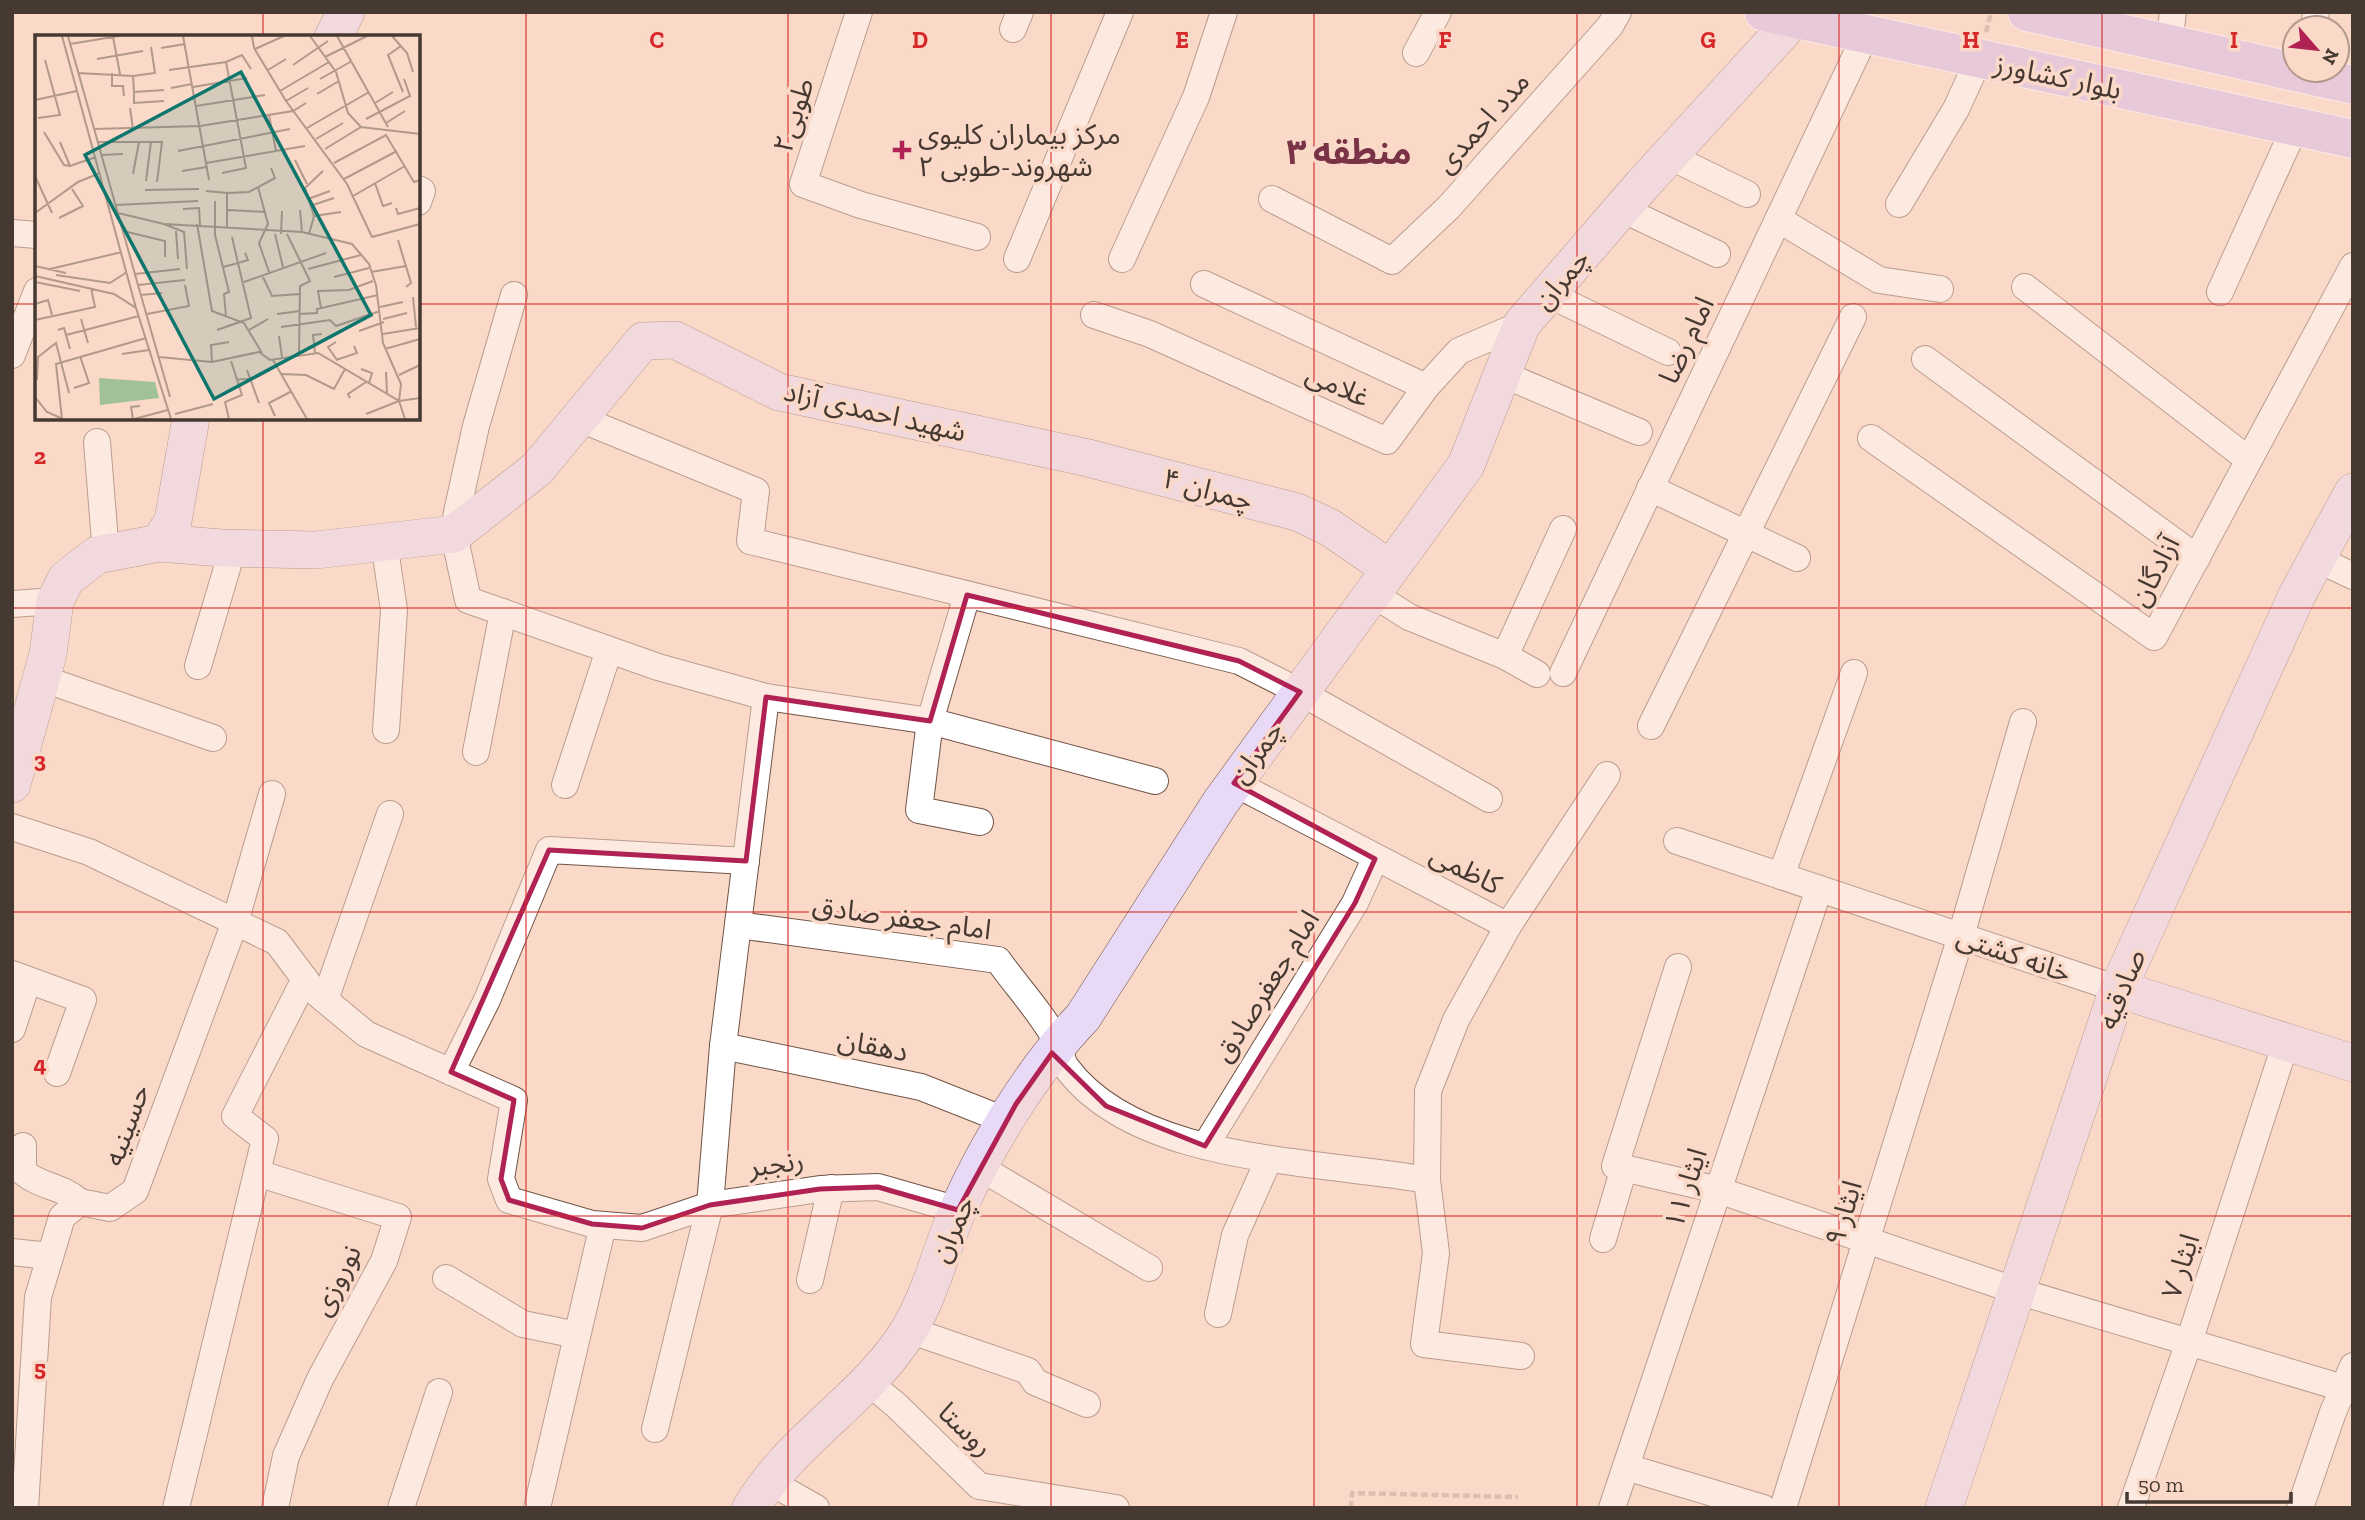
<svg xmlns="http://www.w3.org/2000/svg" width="2365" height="1520" viewBox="0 0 2365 1520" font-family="'Zilla Slab','Noto Sans Arabic',serif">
<rect width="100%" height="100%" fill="#fad9c8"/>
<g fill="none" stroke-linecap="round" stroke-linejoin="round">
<defs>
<g id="street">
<polyline points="859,12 803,184 861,205 977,237"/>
<polyline points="2314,28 2316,12"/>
<polyline points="1013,29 1020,12"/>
<polyline points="2169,44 2173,12"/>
<polyline points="1416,53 1438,12"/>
<polyline points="1669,156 1747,194"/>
<polyline points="418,189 422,191 418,202"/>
<polyline points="1272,199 1392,261 1449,207 1610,26 1618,12"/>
<polyline points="1899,204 1956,109 1979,59"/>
<polyline points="1622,209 1717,254"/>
<polyline points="1778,219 1879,280 1940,289"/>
<polyline points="12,233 37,235"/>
<polyline points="1017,259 1120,12"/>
<polyline points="1122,259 1196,97 1224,12"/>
<polyline points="1204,284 1426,387"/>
<polyline points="2025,287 2249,460"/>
<polyline points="2220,292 2295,127"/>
<polyline points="1548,294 1668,352"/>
<polyline points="514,295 476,426 457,512 454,534 468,600 658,667 766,697 930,721 967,595"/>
<polyline points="1094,315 1150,334 1387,441 1426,387 1459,351 1522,324"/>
<polyline points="12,355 37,291"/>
<polyline points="1925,359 2197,558"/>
<polyline points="1502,374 1639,432"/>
<polyline points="578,418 756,491 750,541 1239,661 1300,692 1489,799"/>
<polyline points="1871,438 2154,637 2353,266"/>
<polyline points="97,442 106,554"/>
<polyline points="1650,488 1797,558"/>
<polyline points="384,542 394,610 386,730"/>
<polyline points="2317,559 2353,576"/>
<polyline points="1371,593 1409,617 1505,656 1563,529"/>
<polyline points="12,604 55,601"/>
<polyline points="1505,656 1537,674"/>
<polyline points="198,666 233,548"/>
<polyline points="1563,673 1866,34"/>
<polyline points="41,678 213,738"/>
<polyline points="1651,726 1853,317"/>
<polyline points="476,752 503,612"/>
<polyline points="1234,783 1508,926 1607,775"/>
<polyline points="565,785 609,650"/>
<polyline points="980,822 919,810 930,721 1155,781"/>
<polyline points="12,827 89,852 277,942 313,990 366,1034 514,1100 501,1179 509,1200 592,1224 642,1228 710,1205 820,1189 878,1187 958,1210"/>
<polyline points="1677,841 2118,989"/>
<polyline points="1781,876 1854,673"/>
<path d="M738,925L998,960C1017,987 1042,1013 1057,1042C1061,1049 1061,1060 1066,1067C1137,1164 1319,1160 1427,1180"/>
<polyline points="1508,926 1456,1020 1428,1091 1427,1180 1436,1253 1424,1344 1521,1356"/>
<polyline points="1678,967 1615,1166 1718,1190 2017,1291 2353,1391"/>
<polyline points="12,974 83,1000 57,1073"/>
<polyline points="325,1000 390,814"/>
<polyline points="12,1029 28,980"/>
<polyline points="723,1046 921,1087 1007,1121"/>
<polyline points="451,1072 487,1000 549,850 746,861"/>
<path d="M23,1146V1172C42,1188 59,1184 80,1202"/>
<polyline points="1205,1146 1355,903 1375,859"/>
<polyline points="981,1168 1149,1268"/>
<polyline points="257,1173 398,1217 384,1261 320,1379 286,1456 275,1508"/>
<polyline points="1603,1239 1624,1168"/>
<polyline points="12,1252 50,1256"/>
<polyline points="446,1278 523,1324 577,1335"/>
<polyline points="810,1280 831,1188"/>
<polyline points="1218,1314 1235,1235 1269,1159"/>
<polyline points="909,1330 1028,1371 1035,1382 1087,1404"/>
<polyline points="868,1382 896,1405 979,1486 1116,1508"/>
<polyline points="655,1429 710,1205 723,1046 766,697"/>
<polyline points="1626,1467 1763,1508"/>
<polyline points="767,1480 816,1508"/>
<polyline points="25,1508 38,1297 62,1217 80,1202 110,1208 135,1191 235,922 272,794"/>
<polyline points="176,1508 265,1139 235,1116 305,979"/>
<polyline points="401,1508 439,1392"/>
<polyline points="537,1508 603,1225"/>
<polyline points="1612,1508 1819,889"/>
<polyline points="1783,1508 1961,936 2023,722"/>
<polyline points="2131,1508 2189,1342 2286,1042"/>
<polyline points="2300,1508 2333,1412 2353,1366"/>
</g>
<g id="secondary">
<polyline points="333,37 346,12"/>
<polyline points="159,543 222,548 316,550 454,534 537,469 643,341 675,340 779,392 1084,457 1297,512 1329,527 1389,568"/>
<polyline points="12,784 48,654 55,601 66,579 97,555 159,543 173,521 191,418"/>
<polyline points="2118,989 2353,1063"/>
<path d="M751,1508C791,1439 867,1399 909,1330C930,1295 941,1250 957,1212C986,1146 1033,1069 1083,1017L1220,803L1466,465L1522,324L1643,184L1794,19"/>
<polyline points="1944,1508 2118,989 2297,595 2353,492"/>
</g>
<g id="primary">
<polyline points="1764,12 2353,139"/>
<polyline points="2027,12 2353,85"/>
</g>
</defs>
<!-- street casing -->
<use href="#street" stroke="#705446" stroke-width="28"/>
<!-- secondary casing -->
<use href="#secondary" stroke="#705446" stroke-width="38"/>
<!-- primary casing -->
<use href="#primary" stroke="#fff" stroke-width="40"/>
<!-- path -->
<g stroke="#b99f92" stroke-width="4.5" stroke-dasharray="7 3.5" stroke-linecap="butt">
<polyline points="1986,32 1991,12"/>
<polyline points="1351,1508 1352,1493 1518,1497"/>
</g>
<!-- street -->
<use href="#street" stroke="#fff" stroke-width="26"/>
<!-- secondary -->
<use href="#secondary" stroke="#e8daf6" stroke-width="37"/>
<!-- primary -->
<use href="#primary" stroke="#d2b6ee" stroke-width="38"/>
</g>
<!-- marked area -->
<path d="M0 0H2365V1520H0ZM967,595L1239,661L1300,692L1234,783L1375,859L1355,903L1205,1146L1106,1106L1052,1053L1016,1104L958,1210L878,1187L820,1189L710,1205L642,1228L592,1224L509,1200L501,1179L514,1100L451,1072L549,850L746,861L766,697L930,721Z" fill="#fad9c8" fill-opacity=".55" fill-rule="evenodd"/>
<path fill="none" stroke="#b12254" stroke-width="5" stroke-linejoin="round" d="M967,595L1239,661L1300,692L1234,783L1375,859L1355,903L1205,1146L1106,1106L1052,1053L1016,1104L958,1210L878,1187L820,1189L710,1205L642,1228L592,1224L509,1200L501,1179L514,1100L451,1072L549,850L746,861L766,697L930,721Z"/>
<!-- grid -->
<path fill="none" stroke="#d62828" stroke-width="2" stroke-opacity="0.55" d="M263,12V37M526,12V1508M788,12V1508M1051,12V1508M1314,12V1508M1577,12V1508M1839,12V1508M2102,12V1508M12,304H37M418,304H2353M263,418V1508M12,608H2353M12,912H2353M12,1216H2353"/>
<!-- markers -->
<path fill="#b12254" stroke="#fad9c8" stroke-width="2.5" d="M898.5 139.5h7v7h7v7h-7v7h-7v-7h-7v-7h7z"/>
<g text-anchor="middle" stroke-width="7" stroke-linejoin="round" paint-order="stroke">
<!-- street labels -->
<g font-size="28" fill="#463932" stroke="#fad9c8">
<text transform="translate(2058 76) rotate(12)" y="10">بلوار کشاورز</text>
<text transform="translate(793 115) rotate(-72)" y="10">طوبی۲</text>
<text transform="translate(1482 122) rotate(-48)" y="10">مدد احمدی</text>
<text transform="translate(1561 279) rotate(-49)" y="10">چمران</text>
<text transform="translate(1686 340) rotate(-65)" y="10">امام رضا</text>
<text transform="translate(1338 385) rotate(24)" y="10">غلامی</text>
<text transform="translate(875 411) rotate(13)" y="10">شهید احمدی آزاد</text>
<text transform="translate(1208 489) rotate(15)" y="10">چمران ۴</text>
<text transform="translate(2154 571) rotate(-62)" y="10">آزادگان</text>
<text transform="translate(1256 752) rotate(-54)" y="10">چمران</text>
<text transform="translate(1466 869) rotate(27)" y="10">کاظمی</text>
<text transform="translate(902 917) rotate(8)" y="10">امام جعفر صادق</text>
<text transform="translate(2014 954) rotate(19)" y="10">خانه کشتی</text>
<text transform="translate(1266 986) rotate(-58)" y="10">امام جعفرصادق</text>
<text transform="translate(2121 989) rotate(-68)" y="10">صادقیه</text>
<text transform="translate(873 1045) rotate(11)" y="10">دهقان</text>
<text transform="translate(126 1125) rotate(-70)" y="10">حسینیه</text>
<text transform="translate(776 1163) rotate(-8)" y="10">رنجبر</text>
<text transform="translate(1685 1188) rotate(-72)" y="10">ایثار ۱۱</text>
<text transform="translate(1843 1213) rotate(-73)" y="10">ایثار ۹</text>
<text transform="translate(952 1229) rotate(-66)" y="10">چمران</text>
<text transform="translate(2180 1266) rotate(-72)" y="10">ایثار ۷</text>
<text transform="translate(336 1280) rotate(-63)" y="10">نوروزی</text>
<text transform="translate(966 1429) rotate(44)" y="10">روستا</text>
</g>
<!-- poi labels -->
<g font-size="28" fill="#463932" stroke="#fad9c8" text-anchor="start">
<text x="918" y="144">مرکز بیماران کلیوی<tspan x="918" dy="32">شهروند-طوبی ۲</tspan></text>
</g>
<!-- district labels -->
<g font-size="35" font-weight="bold" fill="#7a3346" stroke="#fad9c8">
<text x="1349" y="164">منطقه ۳</text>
</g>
</g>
<!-- overview -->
<g transform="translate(35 35)">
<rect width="385" height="385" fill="#fad9c8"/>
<path d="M64,343L120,347L124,363L65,370Z" fill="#a0c19a"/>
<path fill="none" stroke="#b2998c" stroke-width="2" d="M27,1L101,273M33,1L103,250M148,1L174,145M217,1L219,13L251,66L312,149L337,202M275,1L301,37L313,78L326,92M302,1L353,92M357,1L372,18L378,37M78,2L85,39M35,9L84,1M366,11L353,20L368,57M126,13L150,9M220,14L249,1M290,22L332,1M62,24L108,16M258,30L293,6M134,35L191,27L207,20L216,34M233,35L251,24M43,38L98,41L99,57L129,55M77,38V51H88L89,61M98,41L120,38L116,12M285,44L317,26M158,52L212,43M136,53L157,49M245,56L294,27M99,57V68L129,66M282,59L304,46M0,65L42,56M251,66L273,53M340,68L358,57M161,71L230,60M95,73L98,94M234,80L241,116M3,83L25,80L10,25M331,84L375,61L369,44M351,88L370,76M272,93L334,57M59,94L165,91L258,76L271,68M9,97L29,130L35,131M281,104L308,88M25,107L35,131L61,122M63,107H127L122,147M290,114L326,92L385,99M143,116L255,94M67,120L88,119M260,125L272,149M171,128L270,111M299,128L351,100L379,147L385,145M147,136L172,132M187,138L211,133L191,27M98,139L104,107M0,141L17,178M309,144L362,116M111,146L116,107M340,148L348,171L357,168M223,152L233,189L224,208L234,237M110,155L164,154M171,156L192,158V194M192,158L214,157L240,143L236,133M318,161L370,131M273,164L295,156M180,166V200L194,257L189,259L191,281M81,170L163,166M275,171L299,163M361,173L363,179L385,173M148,174L164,173L165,190M193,175L231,177M265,175L267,197M0,178L43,147L65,138M83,178L129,189L267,197L317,209L334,229L341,250L348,308L366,349L364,366M279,181L306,177M24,183L48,171L37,154M129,189L149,197L152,234M162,189L177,276L209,288L227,318M88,196L130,206V222M141,196L143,224M240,199L248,232M246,199L247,176M252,199L275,246L265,251L264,319M274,199L279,181L270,153L288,136M197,202L203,228L213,225L210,218M337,202L385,189M363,205L376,248L371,252M0,231L31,238M15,234L87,217M273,234L326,220M336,237L371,231M100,239L145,234M21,240L75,248L92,237M227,240L237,261L265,259M0,241L79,259L101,273L136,384M299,242L334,233M0,247L45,256M209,247L291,218M103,250L150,245M103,250L135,362M106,260L127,258M378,262L381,292M0,269L13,265L17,280M345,272L368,267M286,273L283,256L314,255L338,246M112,279L154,271L150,250M242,279L265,276M264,279L282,278V274L343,260M46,284L53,308M348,284L372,278M0,285L60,272L56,253M246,292L295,285L301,291L345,276M23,295L29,293L35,314M182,295L216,283L203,228L188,232M214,295L233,284M324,296L349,287M348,299L385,293M31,300L104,281M244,301L247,322M301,307L293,312L302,325M350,314L385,304M280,318L278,300L287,299M87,319L114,315M124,322L177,327L224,317L235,325L283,318L364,366L370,384M238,325L272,384M301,325L322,318L319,311M177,327L176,310L194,307M326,334L337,338L334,348M212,335L224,368M351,337L352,358M247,339L271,340L299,354L310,334M364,340L385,330M2,345L3,322L21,308L34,358M201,345L222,342L242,331M39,353L54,348L45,321M0,362L12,377L28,384M315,363L313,359L331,347M364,366L385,363M140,379L178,369M331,379L364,366M240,381L234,368L257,356M27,384L21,329L111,303M98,384L96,372L105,371M99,384L133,375M194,384L190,367L207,360L196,326"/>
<path fill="#0f766e" fill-opacity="0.15" stroke="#0f766e" stroke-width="3.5" d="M206,37L336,280L179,364L50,120Z"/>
<rect width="385" height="385" fill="none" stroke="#463932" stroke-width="3.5"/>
</g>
<g font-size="23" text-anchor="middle" font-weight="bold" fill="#d62828" stroke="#fad9c8" stroke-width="7" stroke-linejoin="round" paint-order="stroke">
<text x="657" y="48">C</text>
<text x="920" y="48">D</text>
<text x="1182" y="48">E</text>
<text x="1445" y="48">F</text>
<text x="1708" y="48">G</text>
<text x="1971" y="48">H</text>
<text x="2234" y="48">I</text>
<text x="40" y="464">2</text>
<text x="40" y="768">3</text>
<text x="40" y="1072">4</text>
<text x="40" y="1376">5</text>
</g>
<!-- border -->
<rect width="2365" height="1520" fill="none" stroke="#463932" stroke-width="28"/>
<!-- north arrow -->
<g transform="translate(2316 49) rotate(118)"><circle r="33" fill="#fad9c8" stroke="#b2998c" stroke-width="2"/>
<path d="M0-5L12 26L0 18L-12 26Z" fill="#b12254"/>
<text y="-10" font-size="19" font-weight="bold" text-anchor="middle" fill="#463932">N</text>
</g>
<!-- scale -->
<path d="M2127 1492v10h164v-10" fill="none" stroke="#463932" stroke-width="3.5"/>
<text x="2138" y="1492" font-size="21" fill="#463932" stroke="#fad9c8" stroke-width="5" paint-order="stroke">50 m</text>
</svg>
